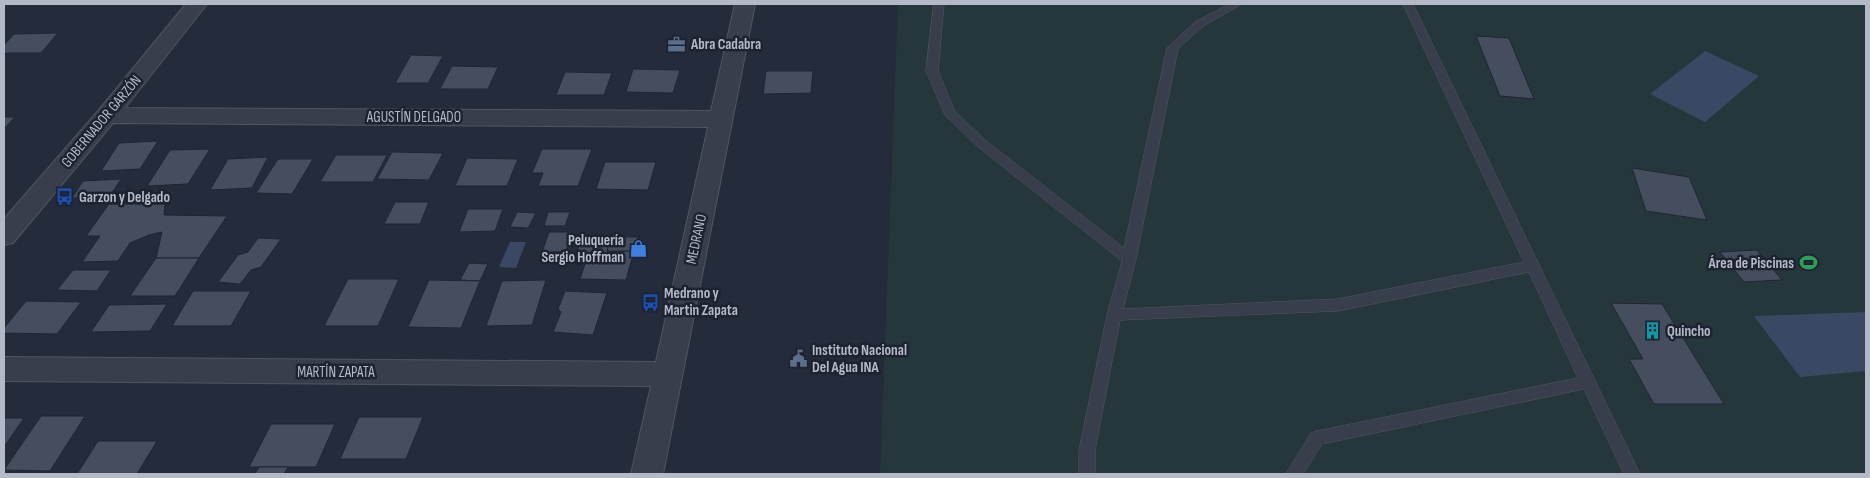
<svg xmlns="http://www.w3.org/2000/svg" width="1870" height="478" viewBox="0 0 1870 478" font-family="'Sofia Sans Condensed',sans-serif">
<rect width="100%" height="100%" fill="#242b3b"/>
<!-- green -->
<polygon fill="#26373c" points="898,4 1866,4 1866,474 880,474"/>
<!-- water -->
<g fill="#3a4863">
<polygon points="1705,51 1759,76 1705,122 1650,94"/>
<polygon points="510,242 526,242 516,268 499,267"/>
<polygon points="1866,312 1866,371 1800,377 1754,316"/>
</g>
<!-- building -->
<g fill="#454e5f" stroke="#1f2532">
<polygon points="58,33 41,53 4,53 4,45 14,34"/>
<polygon points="1476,36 1509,38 1534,99 1500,96"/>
<polygon points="411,55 443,56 428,83 395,83"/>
<polygon points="452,66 498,67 488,89 440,89"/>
<polygon points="633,69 680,70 673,93 626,92"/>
<polygon points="766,71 813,71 811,93 763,94"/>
<polygon points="565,72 612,73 604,95 556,95"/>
<polygon points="4,117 15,117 4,129"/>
<polygon points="158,141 140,169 101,171 119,143"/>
<polygon points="210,149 188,184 147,186 170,150"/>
<polygon points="542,149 592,149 578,186 538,186 543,173 532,173"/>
<polygon points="392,152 443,153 429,180 377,179"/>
<polygon points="336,155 387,155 373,182 320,182"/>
<polygon points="268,157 252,188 210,190 228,159"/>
<polygon points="467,158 518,159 507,186 455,186"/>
<polygon points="278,159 313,159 292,194 256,193"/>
<polygon points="605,162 656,162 648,190 596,189"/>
<polygon points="1632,168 1689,177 1707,220 1646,211"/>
<polygon points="121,179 110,196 72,198 83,181"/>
<polygon points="395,202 429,202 420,224 384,224"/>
<polygon points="109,204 165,204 164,215 227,216 199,258 156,258 162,232 149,235 130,243 118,261 82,262 100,236 86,236"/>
<polygon points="468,209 503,209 495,231 459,232"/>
<polygon points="517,212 536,213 528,228 510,227"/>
<polygon points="548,212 570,212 565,226 544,226"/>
<polygon points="549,232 572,232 566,252 542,252"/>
<polygon points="582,236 611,237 607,251 634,251 626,280 580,279 586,261 574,261"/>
<polygon points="611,237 638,237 634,251 607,251"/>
<polygon points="258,238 281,239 261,267 251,270 240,284 218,282 238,255 248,252"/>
<polygon points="1757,250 1782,280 1744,282 1720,252"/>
<polygon points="156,258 199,258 175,296 130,296"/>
<polygon points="469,263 488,264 480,281 460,280"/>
<polygon points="73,270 111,270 97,291 57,290"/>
<polygon points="348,279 399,279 378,326 324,326"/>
<polygon points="429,280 480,281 461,328 408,327"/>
<polygon points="546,280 532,325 486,326 502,281"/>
<polygon points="193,291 251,291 231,326 172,326"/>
<polygon points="565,291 607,293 593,335 553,332 561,312 558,309"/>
<polygon points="26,301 81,302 57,334 4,333 4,328"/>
<polygon points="1611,303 1662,304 1724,404 1654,404 1629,359 1643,359"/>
<polygon points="167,304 150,331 91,332 109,305"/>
<polygon points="41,416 85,416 50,471 4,470"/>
<polygon points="359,417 423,417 406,459 340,459"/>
<polygon points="4,418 24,418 4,447"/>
<polygon points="271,424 335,424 316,467 249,467"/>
<polygon points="98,441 157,441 137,474 77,474"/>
<polygon points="259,467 288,467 284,474 255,474"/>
</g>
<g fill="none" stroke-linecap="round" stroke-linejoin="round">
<defs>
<polygon id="service" points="934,4 944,4 938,71 954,110 985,140 1124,248 1167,48 1195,22 1229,4 1242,4 1203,26 1178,49 1136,259 1123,309 1338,299 1524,262 1403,4 1413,4 1640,474 1624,474 1584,389 1322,444 1303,474 1286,474 1311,433 1317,431 1578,378 1529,272 1338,311 1120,320 1095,450 1095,474 1079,474 1079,450 1107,315 1122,261 977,146 945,115 926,71"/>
<polygon id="minor" points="186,4 207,4 125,108 711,111 735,4 755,4 663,474 631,474 651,386 4,381 4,357 656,362 708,127 113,123 13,243 4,245 4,219 99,110"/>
</defs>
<!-- service casing -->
<use href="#service" stroke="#505663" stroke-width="1"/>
<!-- minor casing -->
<use href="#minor" stroke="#505663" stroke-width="2"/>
<!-- service -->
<use href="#service" fill="#383e4b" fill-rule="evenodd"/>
<!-- minor -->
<use href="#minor" fill="#383e4b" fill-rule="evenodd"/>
</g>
<!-- icons -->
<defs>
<symbol id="office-bare" viewBox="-9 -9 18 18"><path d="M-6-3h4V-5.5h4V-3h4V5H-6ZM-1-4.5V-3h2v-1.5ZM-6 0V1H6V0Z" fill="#5c6f8a" stroke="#1d2330" stroke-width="2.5" paint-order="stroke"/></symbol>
<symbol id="bus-bare" viewBox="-9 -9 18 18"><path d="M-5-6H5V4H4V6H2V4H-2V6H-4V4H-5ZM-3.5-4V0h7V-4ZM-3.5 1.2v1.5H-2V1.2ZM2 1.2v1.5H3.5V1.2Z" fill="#1a4fb4" stroke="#1d2330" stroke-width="2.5" paint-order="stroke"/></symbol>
<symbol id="shop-bare" viewBox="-9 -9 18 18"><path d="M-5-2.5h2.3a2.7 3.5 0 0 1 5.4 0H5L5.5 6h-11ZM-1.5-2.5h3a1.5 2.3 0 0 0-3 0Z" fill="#3f7fe0" stroke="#1d2330" stroke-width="2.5" paint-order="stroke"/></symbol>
<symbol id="stadium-bare" viewBox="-9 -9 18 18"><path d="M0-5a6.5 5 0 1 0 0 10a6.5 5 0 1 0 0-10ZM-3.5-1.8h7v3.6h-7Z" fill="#2e9e5b" stroke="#1d2330" stroke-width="2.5" paint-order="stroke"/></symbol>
<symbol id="building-bare" viewBox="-9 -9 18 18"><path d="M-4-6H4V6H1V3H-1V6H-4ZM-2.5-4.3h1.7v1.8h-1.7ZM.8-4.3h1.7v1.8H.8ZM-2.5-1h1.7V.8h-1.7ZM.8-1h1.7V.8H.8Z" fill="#0f9aa8" stroke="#1d2330" stroke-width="2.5" paint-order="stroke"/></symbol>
<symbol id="civic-bare" viewBox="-9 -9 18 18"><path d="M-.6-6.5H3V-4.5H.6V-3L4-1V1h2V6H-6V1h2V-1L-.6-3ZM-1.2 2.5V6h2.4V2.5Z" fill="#5c6f8a" stroke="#1d2330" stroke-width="2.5" paint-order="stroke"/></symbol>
</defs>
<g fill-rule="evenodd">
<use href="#office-bare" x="664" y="32" width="25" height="25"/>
<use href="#bus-bare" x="52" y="184" width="25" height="25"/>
<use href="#shop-bare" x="626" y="236" width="25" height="25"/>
<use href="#stadium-bare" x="1796" y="250" width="25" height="25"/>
<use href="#bus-bare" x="638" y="290" width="25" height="25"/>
<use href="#building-bare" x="1640" y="318" width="25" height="25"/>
<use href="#civic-bare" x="786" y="346" width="25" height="25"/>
</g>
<g text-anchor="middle" stroke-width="5" stroke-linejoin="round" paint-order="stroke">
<!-- poi labels -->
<g font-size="15" font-weight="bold" fill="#b3b9c7" stroke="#1d2330" text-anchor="start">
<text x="691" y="49">Abra Cadabra</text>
<text x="79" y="202">Garzon y Delgado</text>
<text x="624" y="245" text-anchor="end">Peluquería<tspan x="624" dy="17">Sergio Hoffman</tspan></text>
<text x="1794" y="268" text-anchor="end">Área de Piscinas</text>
<text x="664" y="298">Medrano y<tspan x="664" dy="17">Martin Zapata</tspan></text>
<text x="1667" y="336">Quincho</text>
<text x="812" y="355">Instituto Nacional<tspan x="812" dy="17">Del Agua INA</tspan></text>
</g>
<!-- street labels -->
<g font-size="15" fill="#b3b9c7" stroke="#1d2330">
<text x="414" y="122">AGUSTÍN DELGADO</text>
<text transform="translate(101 121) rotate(-50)" y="5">GOBERNADOR GARZÓN</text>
<text transform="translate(696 239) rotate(-78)" y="5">MEDRANO</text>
<text x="336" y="377">MARTÍN ZAPATA</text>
</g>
</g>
<!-- border -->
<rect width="1870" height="478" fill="none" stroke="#b3b9c7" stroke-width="10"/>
</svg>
